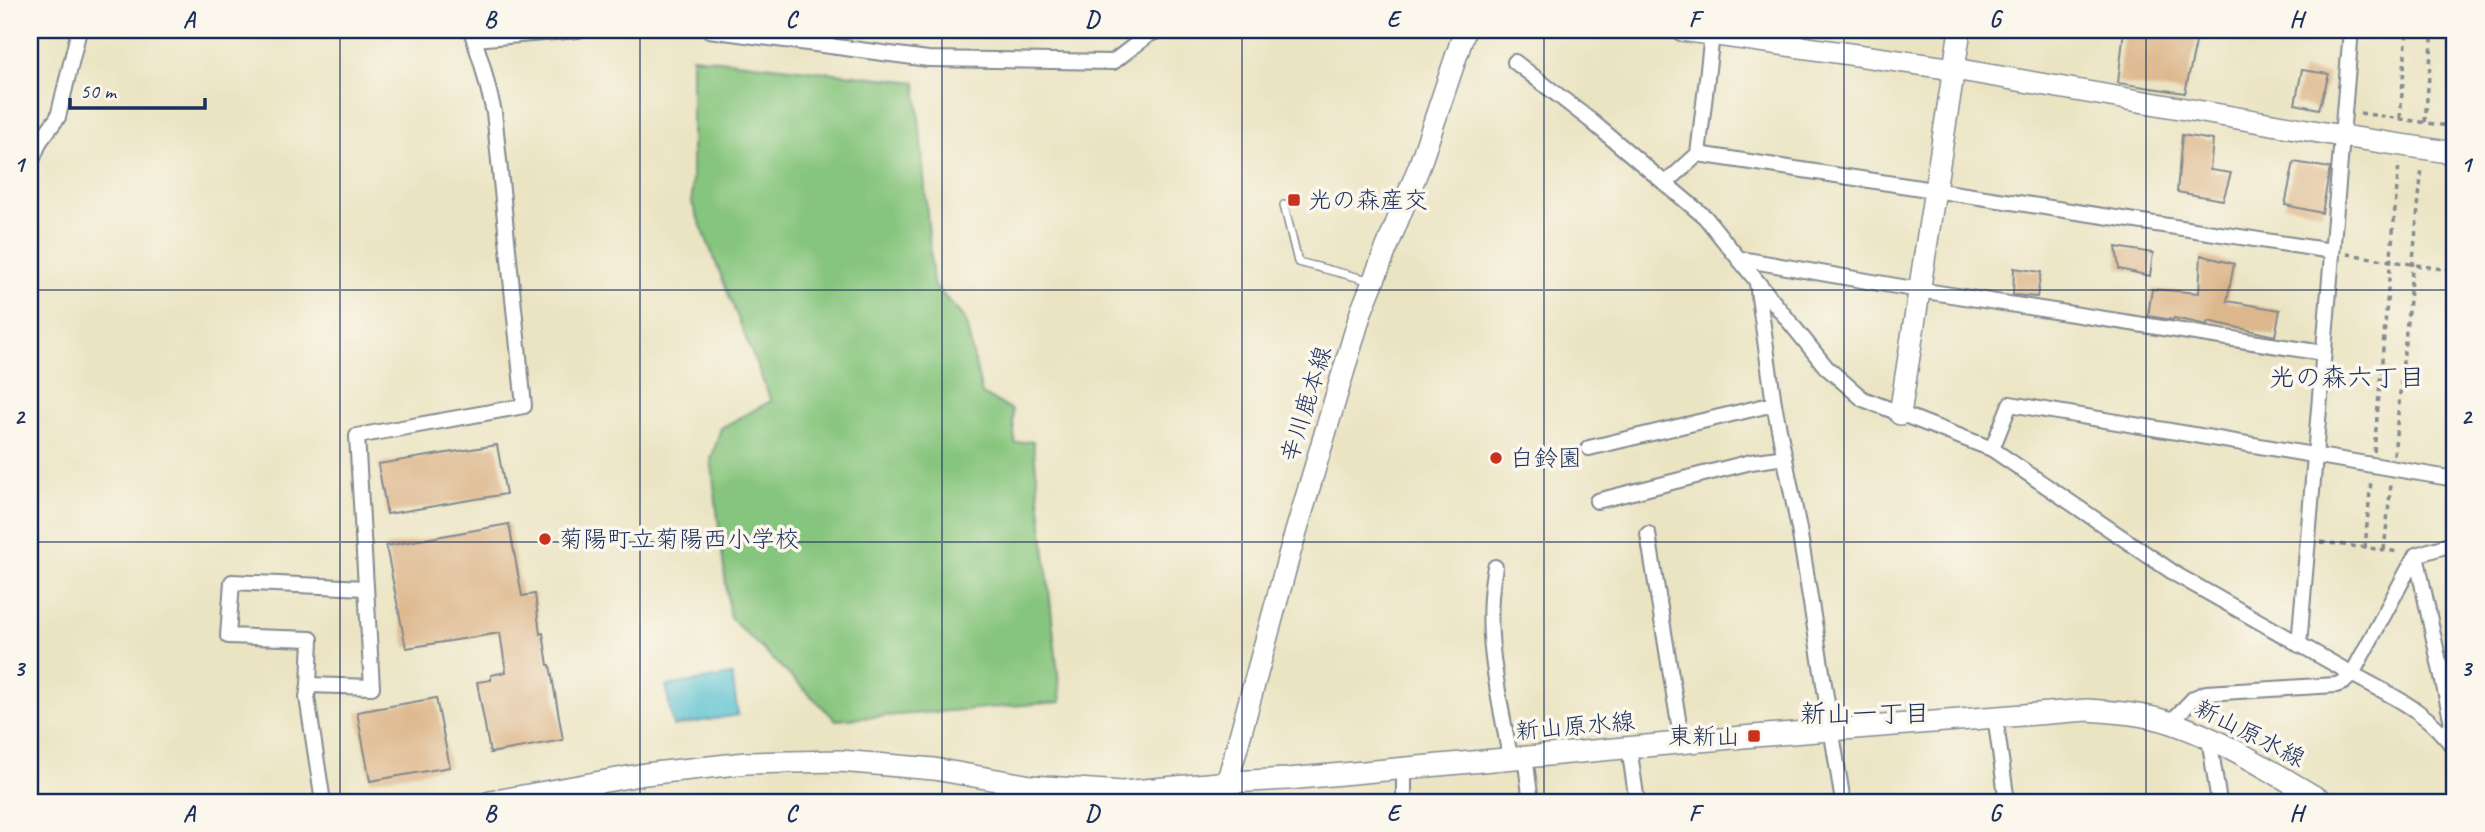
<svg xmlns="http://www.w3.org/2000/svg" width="2485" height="832" viewBox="0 0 2485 832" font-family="Caveat,'Klee One',sans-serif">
<rect width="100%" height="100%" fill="#fbf7ec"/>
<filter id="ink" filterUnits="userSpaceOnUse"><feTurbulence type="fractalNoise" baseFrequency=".0143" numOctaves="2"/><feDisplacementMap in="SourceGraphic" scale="14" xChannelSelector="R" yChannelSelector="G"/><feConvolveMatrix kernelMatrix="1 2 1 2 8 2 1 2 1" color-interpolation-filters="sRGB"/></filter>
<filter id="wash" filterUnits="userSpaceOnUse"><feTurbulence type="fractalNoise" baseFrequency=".00686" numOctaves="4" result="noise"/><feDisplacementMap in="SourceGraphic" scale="28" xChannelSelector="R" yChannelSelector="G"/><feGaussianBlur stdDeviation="1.57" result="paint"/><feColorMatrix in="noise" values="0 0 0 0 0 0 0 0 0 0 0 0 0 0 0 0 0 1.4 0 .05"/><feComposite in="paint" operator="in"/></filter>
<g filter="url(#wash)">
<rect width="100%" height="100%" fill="#ebe4c3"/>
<!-- green -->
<polygon fill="#86c57d" stroke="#507a6e" stroke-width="2" points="692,57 916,82 933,284 965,319 982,394 1012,410 1015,443 1033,441 1061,702 836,720 730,618 711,460 721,428 771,401 692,203"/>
<!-- water -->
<polygon fill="#54bfd0" stroke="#387797" stroke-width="2" points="732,675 738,715 673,726 666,686"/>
<g id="blocks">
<!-- building -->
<g fill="#ddb78c">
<polygon points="2124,30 2154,30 2197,38 2185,93 2118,83"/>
<polygon points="2302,70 2329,74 2319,109 2295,104"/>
<polygon points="2182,135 2213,140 2210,170 2231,173 2223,200 2177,192"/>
<polygon points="2294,162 2330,168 2322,213 2285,205"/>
<polygon points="2116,247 2153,253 2150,276 2119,269"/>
<polygon points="2201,255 2234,264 2227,301 2280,310 2275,336 2208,321 2207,325 2174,318 2173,320 2148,316 2152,289 2199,293"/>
<polygon points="2014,268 2041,272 2037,297 2013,295"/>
<polygon points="497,445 506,494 387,514 378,464"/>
<polygon points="509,524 522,596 535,594 540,634 543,633 548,665 550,665 563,740 490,753 477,682 491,680 491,675 506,672 500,633 406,648 386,546"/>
<polygon points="436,698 450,767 370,781 357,712"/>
</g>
</g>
</g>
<g filter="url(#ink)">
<use href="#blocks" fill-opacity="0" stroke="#838a90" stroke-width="2"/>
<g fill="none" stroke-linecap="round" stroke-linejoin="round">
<defs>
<polyline id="lane" points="1284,205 1298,262 1372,281"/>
<g id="street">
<polyline points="709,30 928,59 1113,62 1148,35 1160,30"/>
<polyline points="475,39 578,30"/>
<polyline points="1515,62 1590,120 1705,217 1826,367 1863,399 1992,449 2177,575 2352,674 2416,555 2455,543"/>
<polyline points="1698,154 2332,251"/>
<polyline points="30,165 40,141 58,117 79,30"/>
<polyline points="1666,183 1698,154 1712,35"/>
<polyline points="1741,259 1919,290 2323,353"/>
<polyline points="1757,283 1774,404 1799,529 1843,802"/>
<polyline points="1589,448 1774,404"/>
<polyline points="1992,449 2010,404 2455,479"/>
<polyline points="1597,501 1751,462 1785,457"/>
<polyline points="1648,534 1682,743"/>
<polyline points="2416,555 2452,723 2446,735"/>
<path d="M1495,567C1482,630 1499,695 1510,757"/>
<polyline points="2299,645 2351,30"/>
<polyline points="309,685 311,639 228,636 232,582 366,588"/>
<polyline points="1995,716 2007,802"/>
<path d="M2171,722L2194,698L2206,693L2336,685L2344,682L2352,674C2392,696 2429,711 2455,750"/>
<polyline points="2209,738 2219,802"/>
<polyline points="1629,747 1637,802"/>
<polyline points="1525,756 1531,802"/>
<polyline points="1404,768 1404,802"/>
<polyline points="323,802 307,697 309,685 372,687 357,436 524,406 494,112 482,64 471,30"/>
</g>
<g id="secondary">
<polyline points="1682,30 1954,69 2342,136 2455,153"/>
<polyline points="1900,414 1960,30"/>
<path d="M490,802L645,774L746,763L840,761L934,769L1031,786L1122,792L1229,782L1288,779L1754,736L2087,710C2116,712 2145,714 2172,723C2226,741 2275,774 2324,802"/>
<polyline points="1222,802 1290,552 1361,312 1419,167 1465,30"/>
</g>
</defs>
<!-- lane casing -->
<use href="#lane" stroke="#838a90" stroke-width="10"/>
<!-- street casing -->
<use href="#street" stroke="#838a90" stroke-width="18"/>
<!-- secondary casing -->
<use href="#secondary" stroke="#838a90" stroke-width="24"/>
<!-- path -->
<g stroke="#838a90" stroke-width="3.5" stroke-dasharray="5 5" stroke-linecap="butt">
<polyline points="2360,113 2455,127"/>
<polyline points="2400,118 2407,30"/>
<polyline points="2425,122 2433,30"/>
<polyline points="2347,254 2455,271"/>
<polyline points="2374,452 2399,163"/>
<polyline points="2394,455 2422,167"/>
<polyline points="2321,542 2400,552"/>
<polyline points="2365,548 2371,480"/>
<polyline points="2384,550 2391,484"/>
</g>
<!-- lane -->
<use href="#lane" stroke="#fff" stroke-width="7"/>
<!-- street -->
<use href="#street" stroke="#fff" stroke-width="14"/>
<!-- secondary -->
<use href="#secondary" stroke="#fff" stroke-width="21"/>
</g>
</g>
<!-- grid -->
<path fill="none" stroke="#1b2f5e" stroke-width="2" stroke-opacity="0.55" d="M340,30V802M640,30V802M942,30V802M1242,30V802M1544,30V802M1844,30V802M2146,30V802M30,290H2455M30,542H2455"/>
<!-- markers -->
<g fill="#c8321e" stroke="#fbf7ec" stroke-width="2.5">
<rect x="1287" y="193" width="14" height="14" rx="3.5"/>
<circle cx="1496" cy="458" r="7"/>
<circle cx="545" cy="539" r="7"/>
<rect x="1747" y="729" width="14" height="14" rx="3.5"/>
</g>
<g text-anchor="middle" stroke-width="7" stroke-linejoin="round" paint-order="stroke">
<!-- poi labels -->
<g font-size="24" fill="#1b2f5e" stroke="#fbf7ec" text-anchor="start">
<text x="1308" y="208">光の森産交</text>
<text x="1510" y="466">白鈴園</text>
<text x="559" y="547">菊陽町立菊陽西小学校</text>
<text x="1740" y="744" text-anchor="end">東新山</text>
</g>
<!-- street labels -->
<g font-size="24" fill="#1b2f5e" stroke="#fbf7ec">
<text transform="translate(1306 404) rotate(-73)" y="8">辛川鹿本線</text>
<text transform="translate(1575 726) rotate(-5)" y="8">新山原水線</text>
<text transform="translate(2250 733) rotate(27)" y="8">新山原水線</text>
</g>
<!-- neighbourhood labels -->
<g font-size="26" fill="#1b2f5e" stroke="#fbf7ec">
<text x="2347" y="386">光の森六丁目</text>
<text x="1865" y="722">新山一丁目</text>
</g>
</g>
<!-- margin -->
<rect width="2485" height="832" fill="none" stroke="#fbf7ec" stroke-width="77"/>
<!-- scale -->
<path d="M70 98v10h135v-10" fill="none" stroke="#1b2f5e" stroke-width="3.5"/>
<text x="80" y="98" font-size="21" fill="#1b2f5e" stroke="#fbf7ec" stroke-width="5" paint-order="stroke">50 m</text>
<rect x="38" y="38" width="2408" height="756" fill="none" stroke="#1b2f5e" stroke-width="2.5"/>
<g font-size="23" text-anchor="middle" font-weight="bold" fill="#1b2f5e">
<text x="189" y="27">A</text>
<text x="490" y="27">B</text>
<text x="791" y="27">C</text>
<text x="1092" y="27">D</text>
<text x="1393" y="27">E</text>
<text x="1694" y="27">F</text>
<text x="1995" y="27">G</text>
<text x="2296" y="27">H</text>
<text x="19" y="172">1</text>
<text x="2466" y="172">1</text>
<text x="19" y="424">2</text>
<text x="2466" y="424">2</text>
<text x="19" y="676">3</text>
<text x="2466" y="676">3</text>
<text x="189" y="821">A</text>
<text x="490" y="821">B</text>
<text x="791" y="821">C</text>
<text x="1092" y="821">D</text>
<text x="1393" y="821">E</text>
<text x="1694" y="821">F</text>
<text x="1995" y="821">G</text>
<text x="2296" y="821">H</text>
</g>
</svg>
